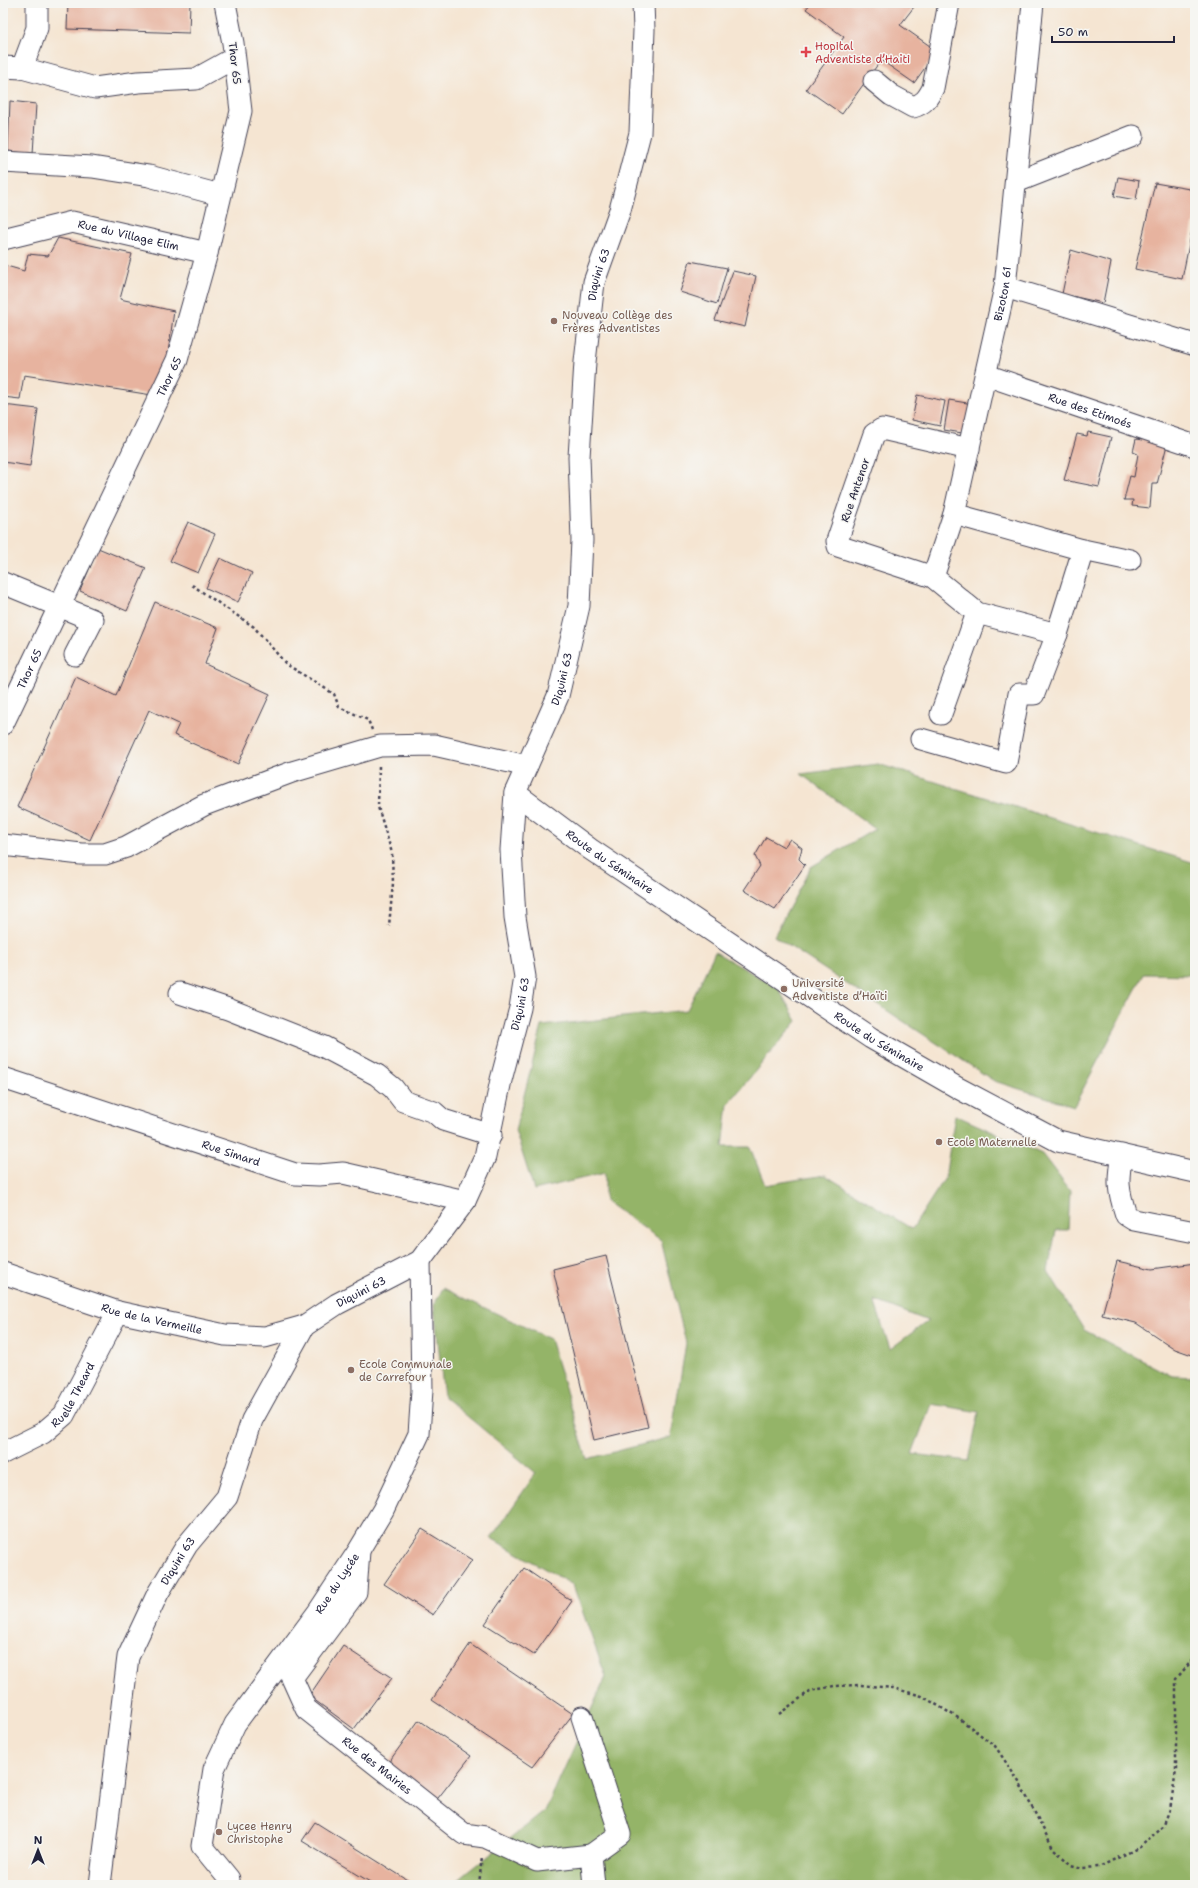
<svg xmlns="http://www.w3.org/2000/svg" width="1198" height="1888" viewBox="0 0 1198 1888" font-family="'Shantell Sans',sans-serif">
<rect width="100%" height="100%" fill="#f6f6f2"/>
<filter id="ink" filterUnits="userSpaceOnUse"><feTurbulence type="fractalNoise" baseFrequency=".025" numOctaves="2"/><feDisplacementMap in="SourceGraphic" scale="8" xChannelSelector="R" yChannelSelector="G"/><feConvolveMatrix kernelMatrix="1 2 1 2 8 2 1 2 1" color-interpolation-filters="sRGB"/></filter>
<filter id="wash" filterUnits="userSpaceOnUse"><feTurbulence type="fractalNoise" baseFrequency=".012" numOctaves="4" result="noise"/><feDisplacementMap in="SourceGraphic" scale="16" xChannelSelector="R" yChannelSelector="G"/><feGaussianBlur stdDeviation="0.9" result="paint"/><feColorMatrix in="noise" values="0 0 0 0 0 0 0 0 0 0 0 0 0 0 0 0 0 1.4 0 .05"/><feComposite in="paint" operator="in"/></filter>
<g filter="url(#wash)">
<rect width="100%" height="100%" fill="#f5e5d2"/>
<!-- forest -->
<g fill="#94b468" stroke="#5b6b52" fill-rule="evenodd">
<polygon points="878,764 1195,863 1195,975 1144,974 1074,1106 994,1081 774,936 811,867 875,829 801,774"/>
<path d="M715,952L778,988L797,1021L728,1104L723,1147H750L765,1185L825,1175L912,1229L945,1178L955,1115L1042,1154L1070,1191L1068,1230H1056L1048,1271L1084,1330L1172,1376L1195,1377V1443L1192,1454L1195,1455V1885H452L545,1811L606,1677L573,1585L491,1538L536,1473L444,1397L434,1305L443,1288L550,1339L587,1459L671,1437L686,1343L661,1240L605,1201V1173L534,1190L515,1130L542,1026L687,1010ZM874,1300L928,1321L890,1349ZM931,1404L979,1412L969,1461L912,1454Z"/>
</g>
<g id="blocks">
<!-- building -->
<g fill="#e7b39f">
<polygon points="68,3 190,3 189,33 67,29"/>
<polygon points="811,3 917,3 900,25 937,51 914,83 881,60 842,114 806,89 844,37 806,9"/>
<polygon points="10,101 36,104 33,154 8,151"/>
<polygon points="1118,177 1139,181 1136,200 1114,196"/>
<polygon points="1155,183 1195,190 1195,215 1182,279 1135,269"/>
<polygon points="58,238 132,254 120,299 174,311 167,360 152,395 24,375 20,399 3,397 3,265 24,271 28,254 48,256"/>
<polygon points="1071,250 1111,262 1103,303 1062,294"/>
<polygon points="690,261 727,268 717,304 680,292"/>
<polygon points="733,271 756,276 745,327 715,320"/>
<polygon points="917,395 945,401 940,426 912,420"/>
<polygon points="949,400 973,404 968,434 944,430"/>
<polygon points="3,405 38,409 30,466 3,462"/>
<polygon points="1088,432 1111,437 1099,487 1064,480 1077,434 1087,436"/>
<polygon points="1143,434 1168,441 1157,484 1152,484 1150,508 1132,506 1133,500 1124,500 1130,476 1134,477 1138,454 1133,452 1136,439 1142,440"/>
<polygon points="188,522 215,534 198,573 170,561"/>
<polygon points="98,548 146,568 127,611 80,591"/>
<polygon points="220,558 252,573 238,602 206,588"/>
<polygon points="155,602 218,628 205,664 270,694 238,764 174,735 179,724 149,710 90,840 17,807 76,677 116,696"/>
<polygon points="766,837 784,847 790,839 802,848 799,859 805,865 775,909 744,890 760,866 755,856"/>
<polygon points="606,1256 648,1427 594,1440 553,1269"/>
<polygon points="1117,1261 1152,1269 1195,1263 1195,1356 1175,1349 1136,1323 1102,1315"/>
<polygon points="422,1529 472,1560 433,1615 384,1584"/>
<polygon points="524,1568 572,1601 534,1655 485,1624"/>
<polygon points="470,1644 573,1714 532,1767 432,1700"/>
<polygon points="343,1646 392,1678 354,1729 309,1696"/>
<polygon points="419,1720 471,1756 431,1807 381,1773"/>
<polygon points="315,1822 412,1883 410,1885 375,1885 302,1841"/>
</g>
</g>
</g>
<g filter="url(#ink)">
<use href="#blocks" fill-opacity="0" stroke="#423f52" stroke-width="1"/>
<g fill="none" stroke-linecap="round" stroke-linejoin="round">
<defs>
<g id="minor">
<polyline points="3,67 22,68 37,28 37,3"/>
<polyline points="22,68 95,88 138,82 196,79 234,58"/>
<path d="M874,81L891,95L913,107C924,104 928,98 933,88L949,3"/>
<polyline points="3,162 92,167 149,176 220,195"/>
<polyline points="1016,182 1133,136"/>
<path id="s1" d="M3,239L72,222L207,253"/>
<polyline points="1005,287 1195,345"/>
<path id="s2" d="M986,375L1195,446"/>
<polyline points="969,449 882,429 874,434 837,541 838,546 933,577 977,613 1057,634 1083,550"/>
<polyline points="954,514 1083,550 1130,560"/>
<path id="s3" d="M933,577L954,514L1005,287L1033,3"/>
<polyline points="3,583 93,620 75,655"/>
<polyline points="941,714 977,613"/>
<path id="s4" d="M3,724L177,360L207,253L241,111L233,43L225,3"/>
<polyline points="921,739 1006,763 1019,694 1034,694 1057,634"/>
<path id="s5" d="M515,793L590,849L871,1038L958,1088L1058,1141L1195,1172"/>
<polyline points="3,845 81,854 105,854 126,847 204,805 292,772 380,746 434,745 527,766"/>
<polyline points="180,993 228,1009 324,1047 377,1075 393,1088 403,1101 434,1112 443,1120 491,1135"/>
<path id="s6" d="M3,1078L295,1174L319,1175L343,1173L465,1201"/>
<path d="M1122,1155C1117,1181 1118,1190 1126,1215L1134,1220L1195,1232"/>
<path id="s7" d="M3,1273L118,1312L225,1335L265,1337L304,1326"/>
<path id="s8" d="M3,1453L43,1433L64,1415L118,1312"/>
<path id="s9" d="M359,1551L356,1592L292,1678L306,1709L464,1834L485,1837L537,1861L591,1855L594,1885"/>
<polyline points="582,1717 620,1834 591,1855"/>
<path id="s10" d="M229,1879L202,1846L214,1769L235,1724L318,1612L359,1550L383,1510L419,1434L422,1390L420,1261"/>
<path id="s11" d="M100,1885L128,1657L158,1593L187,1545L227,1497L252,1420L304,1326L337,1304L420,1261L465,1201L485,1157L501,1080L520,1008L525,977L515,917L511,850L515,793L558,696L579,606L582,540L579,457L585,362L594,282L620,210L640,133L644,30L643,3"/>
</g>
</defs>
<!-- minor casing -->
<use href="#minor" stroke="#423f52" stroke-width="23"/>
<!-- path -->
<g stroke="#423f52" stroke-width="2.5" stroke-dasharray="3 3" stroke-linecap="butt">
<polyline points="192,585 254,627 286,664 334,694 339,707 368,720 372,730"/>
<polyline points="379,766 378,807 392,853 393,883 389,926"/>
<polyline points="779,1714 810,1691 834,1686 860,1685 893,1688 922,1696 960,1719 995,1746 1019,1782 1053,1848 1071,1865 1082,1868 1099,1867 1140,1847 1163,1826 1170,1809 1176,1771 1176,1679 1195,1657"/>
<polyline points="479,1885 482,1856"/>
</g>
<!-- minor -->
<use href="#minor" stroke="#fff" stroke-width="21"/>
</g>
</g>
<!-- markers -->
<path fill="#e0444e" stroke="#f6f6f2" stroke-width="1.5" d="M804 46h4v4h4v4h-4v4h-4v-4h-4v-4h4z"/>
<g fill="#8d6e63" stroke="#f6f6f2" stroke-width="1.5">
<circle cx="554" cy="321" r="4"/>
<circle cx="784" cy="989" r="4"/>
<circle cx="939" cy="1142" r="4"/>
<circle cx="351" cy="1370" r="4"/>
<circle cx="219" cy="1832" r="4"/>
</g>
<g text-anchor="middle" stroke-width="3" stroke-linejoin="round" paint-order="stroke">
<!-- health labels -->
<g font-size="11" fill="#be3a42" stroke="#f6f6f2" text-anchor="start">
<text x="815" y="50">Hopital<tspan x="815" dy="13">Adventiste d’Haiti</tspan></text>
</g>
<!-- street labels -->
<g font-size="11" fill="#22223b" stroke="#f6f6f2">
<text transform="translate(235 63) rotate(83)" y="4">Thor 65</text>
<text dy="4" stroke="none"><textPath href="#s1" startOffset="129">Rue du Village Elim</textPath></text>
<text dy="4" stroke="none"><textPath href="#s11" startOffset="1765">Diquini 63</textPath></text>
<text dy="4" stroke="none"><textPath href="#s3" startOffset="292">Bizoton 61</textPath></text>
<text dy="4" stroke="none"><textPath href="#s4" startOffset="385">Thor 65</textPath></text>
<text dy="4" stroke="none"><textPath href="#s2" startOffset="110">Rue des Etimoés</textPath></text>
<text transform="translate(855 490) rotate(-71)" y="4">Rue Antenor</text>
<text dy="4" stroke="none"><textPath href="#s4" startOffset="61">Thor 65</textPath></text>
<text dy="4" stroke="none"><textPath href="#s11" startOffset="1357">Diquini 63</textPath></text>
<text dy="4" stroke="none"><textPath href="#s5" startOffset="117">Route du Séminaire</textPath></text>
<text dy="4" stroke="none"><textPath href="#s11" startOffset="1021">Diquini 63</textPath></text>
<text dy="4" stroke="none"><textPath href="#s5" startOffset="441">Route du Séminaire</textPath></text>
<text dy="4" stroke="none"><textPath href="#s6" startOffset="240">Rue Simard</textPath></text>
<text dy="4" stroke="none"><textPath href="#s11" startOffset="674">Diquini 63</textPath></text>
<text dy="4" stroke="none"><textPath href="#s7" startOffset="156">Rue de la Vermeille</textPath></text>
<text dy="4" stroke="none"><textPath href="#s8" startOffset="94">Ruelle Theard</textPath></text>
<text dy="4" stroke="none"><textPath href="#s11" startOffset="338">Diquini 63</textPath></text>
<text dy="4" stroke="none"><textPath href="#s10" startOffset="344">Rue du Lycée</textPath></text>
<text dy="4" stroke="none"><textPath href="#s9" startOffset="273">Rue des Mairies</textPath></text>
</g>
<!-- education labels -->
<g font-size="11" fill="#785e54" stroke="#f6f6f2" text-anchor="start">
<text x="562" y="319">Nouveau Collège des<tspan x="562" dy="13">Frères Adventistes</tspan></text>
<text x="792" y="987">Université<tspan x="792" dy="13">Adventiste d’Haïti</tspan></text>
<text x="947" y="1146">Ecole Maternelle</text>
<text x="359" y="1368">Ecole Communale<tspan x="359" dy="13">de Carrefour</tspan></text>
<text x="227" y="1830">Lycee Henry<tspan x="227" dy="13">Christophe</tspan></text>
</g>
</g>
<!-- margin -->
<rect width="1198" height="1888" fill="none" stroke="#f6f6f2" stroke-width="16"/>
<!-- north arrow -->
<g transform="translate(38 1850)" stroke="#f6f6f2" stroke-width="3" paint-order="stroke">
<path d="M0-3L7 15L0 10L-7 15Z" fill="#22223b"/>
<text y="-6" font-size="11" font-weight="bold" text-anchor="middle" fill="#22223b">N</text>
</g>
<!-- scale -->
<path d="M1052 36v6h122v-6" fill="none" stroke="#22223b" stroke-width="2"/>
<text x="1058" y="36" font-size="12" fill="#22223b" stroke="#f6f6f2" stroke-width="3" paint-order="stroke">50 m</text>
</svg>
